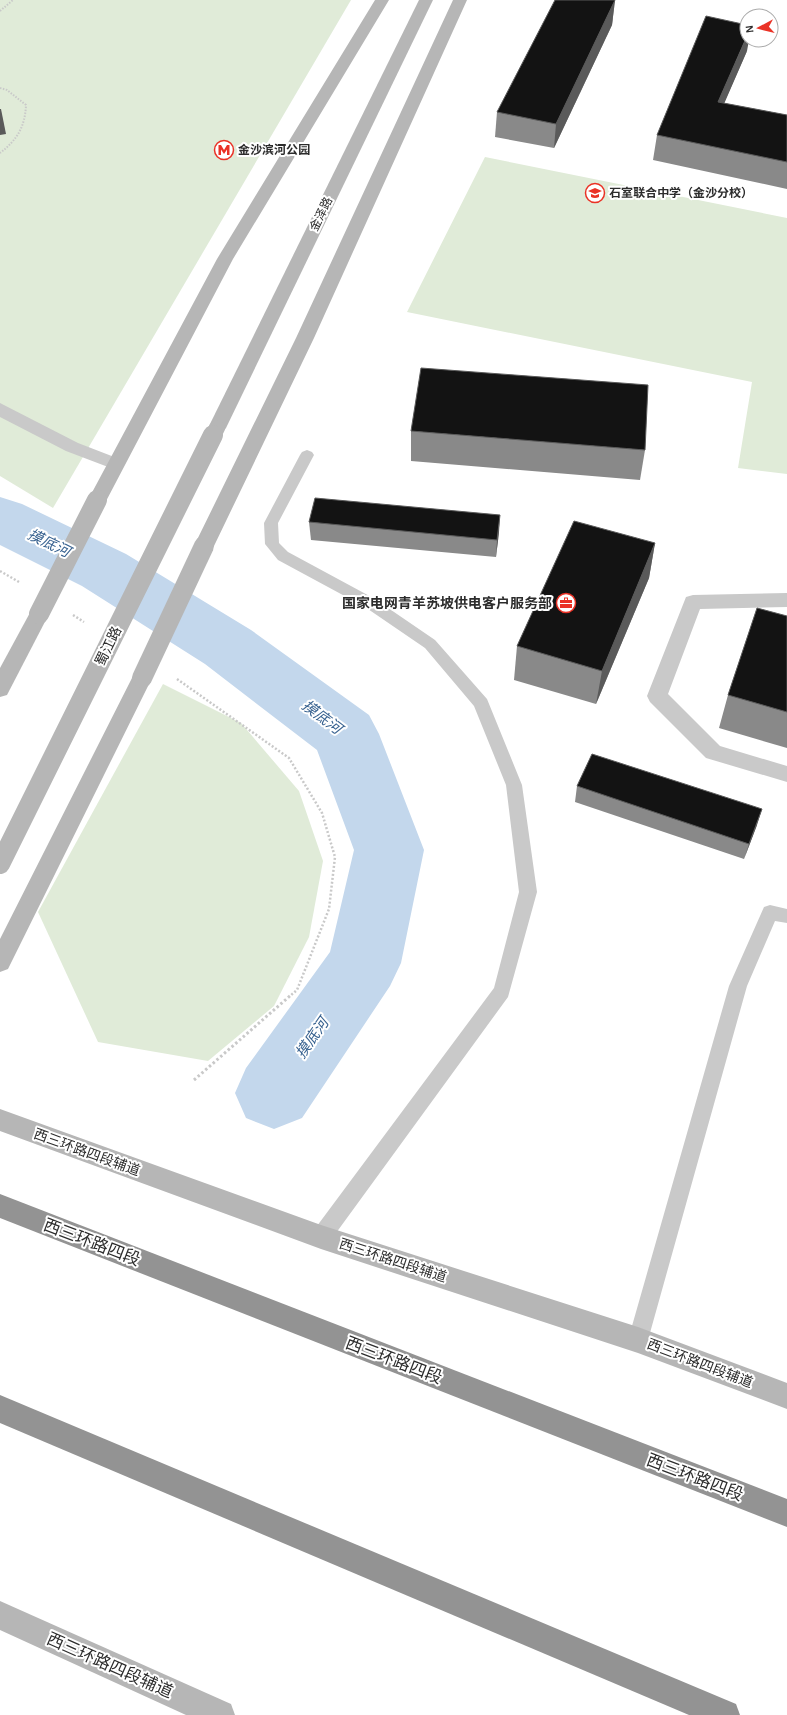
<svg xmlns="http://www.w3.org/2000/svg" width="787" height="1715" viewBox="0 0 787 1715" font-family="'Alegreya Sans','Noto Sans SC',sans-serif">
<rect width="100%" height="100%" fill="#fff"/>
<!-- green -->
<g fill="#e0ebd8">
<polygon points="0,0 351,0 53,508 0,476"/>
<polygon points="485,157 787,218 787,474 738,468 752,382 407,312"/>
<polygon points="163,684 241,723 299,791 323,861 309,937 274,1006 208,1061 98,1042 38,912"/>
</g>
<g fill="none" stroke-linecap="round" stroke-linejoin="round">
<!-- river -->
<polygon fill="#c3d7ec" fill-rule="evenodd" points="0,497 22,504 126,554 251,630 369,715 379,734 424,850 401,963 390,986 302,1118 274,1129 246,1118 235,1093 246,1068 330,952 354,850 317,750 205,664 82,586 0,545"/>
<!-- path-far2 -->
<g stroke="#c9c9c9" stroke-width="2" stroke-dasharray="1.5 1.5" stroke-linecap="butt">
<polyline points="0,11 13,0"/>
<path d="M0,88L7,90L26,105C25,127 17,140 0,153"/>
</g>
<!-- path-far1 -->
<g stroke="#c9c9c9" stroke-width="2.5" stroke-dasharray="2 2" stroke-linecap="butt">
<polyline points="0,571 19,582"/>
<polyline points="73,615 84,622"/>
<polyline points="177,679 289,758 322,813 335,857 329,909 297,990 290,996"/>
</g>
<!-- path -->
<polyline stroke="#c9c9c9" stroke-width="3" stroke-dasharray="2.5 2.5" stroke-linecap="butt" points="194,1080 291,995"/>
<!-- lane -->
<g fill="#c9c9c9" fill-rule="evenodd">
<polygon points="307,450 312,452 314,455 278,523 279,543 288,552 375,599 435,640 487,699 522,785 537,892 508,997 328,1244 321,1246 314,1244 311,1237 314,1230 494,988 519,892 506,785 474,706 425,648 365,607 278,560 265,544 264,523 300,455 302,452"/>
<polygon points="770,905 787,909 787,923 775,921 747,986 648,1340 645,1347 638,1350 631,1347 628,1340 729,986 764,907"/>
</g>
<!-- street -->
<g fill="#c9c9c9" fill-rule="evenodd">
<polygon points="0,403 78,443 122,460 125,464 122,468 116,470 66,451 0,417"/>
<polygon points="787,593 787,607 700,609 668,694 720,746 787,766 787,782 706,758 650,702 647,696 686,597 693,595"/>
</g>
<!-- secondary -->
<g fill="#b6b6b6" fill-rule="evenodd">
<polygon points="375,0 389,0 233,259 104,505 97,507 90,505 88,500 217,259"/>
<polygon points="419,0 433,0 226,428 223,432 217,434 211,432 208,428"/>
<polygon points="453,0 467,0 314,338 214,546 211,551 204,553 197,551 194,546 296,338"/>
<polygon points="39,607 46,609 49,614 7,695 0,697 0,668 32,609"/>
<polygon points="142,670 149,672 152,678 8,969 0,972 0,939 132,678 135,672"/>
<polygon points="0,1109 321,1225 638,1327 787,1383 787,1409 638,1353 321,1249 0,1131"/>
<polygon points="0,1601 231,1704 235,1715 186,1715 0,1630"/>
</g>
<!-- highway -->
<g fill="#939393" fill-rule="evenodd">
<polygon points="0,1194 787,1499 787,1527 0,1218"/>
<polygon points="0,1395 736,1704 740,1715 689,1715 0,1423"/>
</g>
<!-- secondary-bridge-far1 -->
<polyline stroke="#b6b6b6" stroke-width="16" points="213,436 217,428"/>
<!-- secondary-bridge -->
<g stroke="#b6b6b6" stroke-width="20">
<polyline points="39,614 97,500"/>
<polyline points="142,678 204,546"/>
<polyline points="0,864 213,435"/>
</g>
</g>
<!-- wall -->
<g fill="#898989">
<polygon points="615,0 612,25 554,148 495,137 497,112"/>
<polygon points="747,51 724,103 787,115 787,189 653,160 657,135"/>
<polygon points="411,431 645,450 640,480 411,461"/>
<polygon points="309,522 499,532 496,557 311,540"/>
<polygon points="655,543 649,578 596,704 514,680 517,646"/>
<polygon points="787,616 787,748 719,728 728,695"/>
<polygon points="577,786 757,825 744,859 575,802"/>
</g>
<!-- shaded-wall -->
<g fill="#5a5a5a">
<polygon points="615,0 612,25 554,148 556,124"/>
<polygon points="747,36 747,40 749,40 747,51 714,127 718,102"/>
<polygon points="0,109 1,109 6,134 0,135"/>
<polygon points="500,515 499,532 496,557 497,540"/>
<polygon points="655,543 649,578 596,704 602,671"/>
<polygon points="762,809 757,825 744,859 749,844"/>
</g>
<!-- building -->
<g fill="#131313" stroke="#5a5a5a">
<polygon points="555,0 615,0 556,124 497,112"/>
<polygon points="706,16 747,25 747,36 718,102 787,115 787,162 657,135"/>
<polygon points="421,368 648,385 645,450 411,431"/>
<polygon points="315,498 500,515 497,540 309,522"/>
<polygon points="574,521 655,543 602,671 517,646"/>
<polygon points="757,608 787,616 787,712 728,695"/>
<polygon points="592,754 762,809 749,844 577,786"/>
</g>
<!-- icons -->
<defs>
<symbol id="metro-ring" viewBox="-11 -11 22 22"><circle r="9.5" fill="#fff" stroke="#ea3226" stroke-width="1.5"/><path d="M-5.5 5V-5H-3L0 0L3-5H5.5V5H3V-.5L0 4L-3-.5V5Z" fill="#ea3226"/></symbol>
<symbol id="school-ring" viewBox="-11 -11 22 22"><circle r="9.5" fill="#fff" stroke="#ea3226" stroke-width="1.5"/><path d="M0-5L7-2L0 1L-7-2ZM-4 1L0 2.5L4 1V4Q0 6-4 4Z" fill="#ea3226"/></symbol>
<symbol id="office-ring" viewBox="-11 -11 22 22"><circle r="9.5" fill="#fff" stroke="#ea3226" stroke-width="1.5"/><path d="M-6-3h4V-5.5h4V-3h4V5H-6ZM-1-4.5V-3h2v-1.5ZM-6 0V1H6V0Z" fill="#ea3226"/></symbol>
</defs>
<g fill-rule="evenodd">
<use href="#metro-ring" x="213" y="139" width="22" height="22"/>
<use href="#school-ring" x="584" y="182" width="22" height="22"/>
<use href="#office-ring" x="555" y="592" width="22" height="22"/>
</g>
<g text-anchor="middle" stroke-width="4" stroke-linejoin="round" paint-order="stroke">
<!-- far-poi labels -->
<g font-size="12" font-weight="bold" fill="#2c2c2c" stroke="#fff" text-anchor="start">
<text x="238" y="154">金沙滨河公园</text>
<text x="609" y="197">石室联合中学（金沙分校）</text>
</g>
<!-- far-street labels -->
<g font-size="12" fill="#2c2c2c" stroke="#fff">
<text transform="translate(321 214) rotate(-64)" y="4">金泽路</text>
</g>
<!-- poi labels -->
<g font-size="14" font-weight="bold" fill="#2c2c2c" stroke="#fff" text-anchor="end">
<text x="552" y="608">国家电网青羊苏坡供电客户服务部</text>
</g>
<!-- street labels -->
<g font-size="14" fill="#2c2c2c" stroke="#fff">
<text transform="translate(108 646) rotate(-64)" y="5">蜀江路</text>
<text transform="translate(87 1152) rotate(20)" y="5">西三环路四段辅道</text>
<text transform="translate(393 1260) rotate(18)" y="5">西三环路四段辅道</text>
<text transform="translate(700 1363) rotate(21)" y="5">西三环路四段辅道</text>
</g>
<!-- water labels -->
<g font-size="15" font-style="italic" fill="#386290" stroke="#fff">
<text transform="translate(49 543) rotate(26)" y="5">摸底河</text>
<text transform="translate(322 717) rotate(37)" y="5">摸底河</text>
<text transform="translate(312 1038) rotate(-55)" y="5">摸底河</text>
</g>
<!-- near-street labels -->
<g font-size="17" fill="#2c2c2c" stroke="#fff">
<text transform="translate(92 1242) rotate(21)" y="6">西三环路四段</text>
<text transform="translate(394 1360) rotate(21)" y="6">西三环路四段</text>
<text transform="translate(695 1477) rotate(21)" y="6">西三环路四段</text>
<text transform="translate(110 1665) rotate(24)" y="6">西三环路四段辅道</text>
</g>
</g>
<!-- north arrow -->
<g transform="translate(759 28) rotate(263)"><circle r="19" fill="#ffffff" stroke="#ababab"/>
<path d="M0-3L7 15L0 10L-7 15Z" fill="#ea3226"/>
<text y="-6" font-size="11" font-weight="bold" text-anchor="middle" fill="#2c2c2c">N</text>
</g>
</svg>
